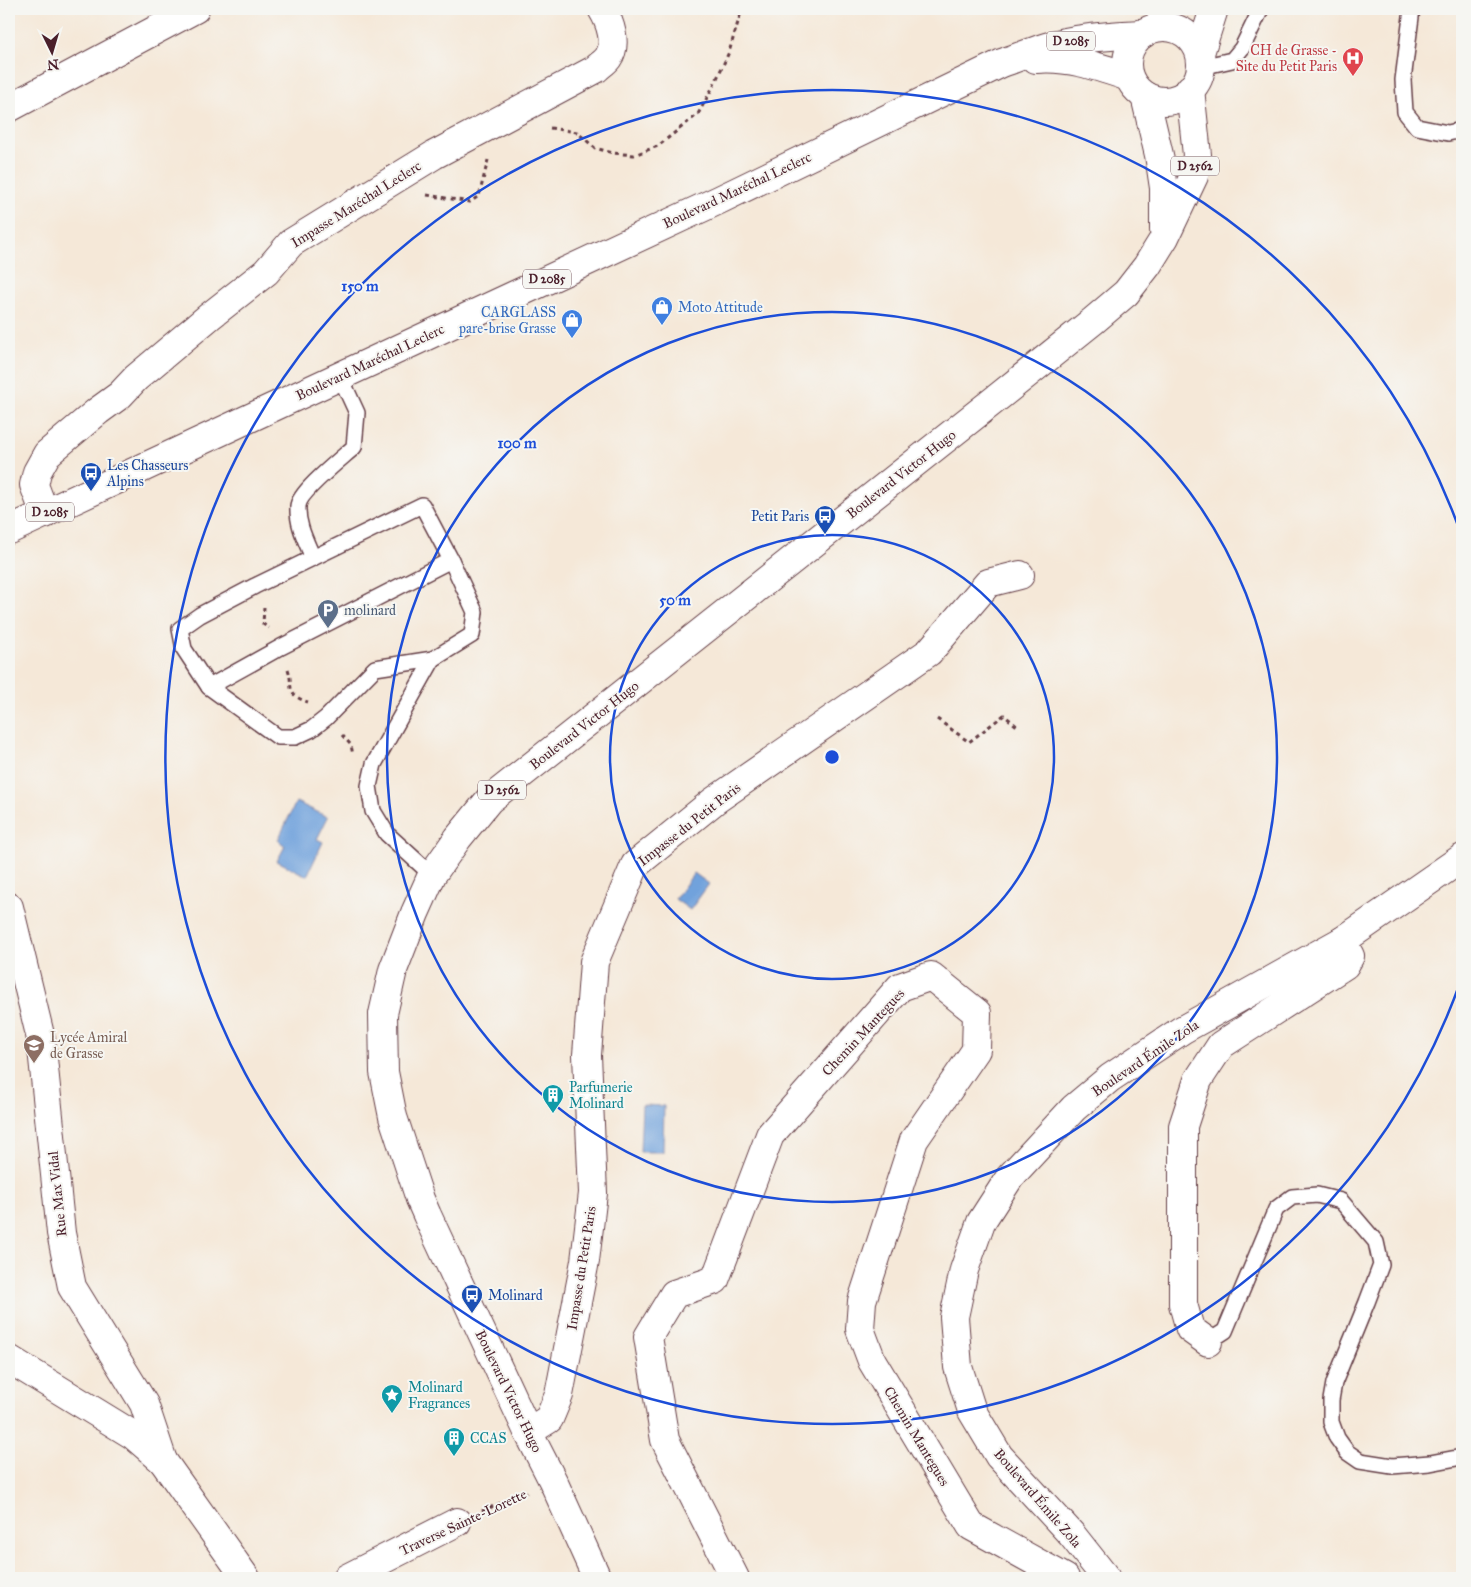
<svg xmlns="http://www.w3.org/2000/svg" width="1471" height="1587" font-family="'IM FELL Great Primer',serif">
<rect width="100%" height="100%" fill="#f6f6f2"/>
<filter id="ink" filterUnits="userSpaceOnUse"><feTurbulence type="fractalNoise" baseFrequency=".02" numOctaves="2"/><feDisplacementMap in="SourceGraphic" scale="10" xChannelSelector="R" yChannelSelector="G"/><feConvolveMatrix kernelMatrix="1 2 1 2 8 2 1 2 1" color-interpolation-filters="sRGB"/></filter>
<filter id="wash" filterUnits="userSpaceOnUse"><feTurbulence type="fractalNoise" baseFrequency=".0096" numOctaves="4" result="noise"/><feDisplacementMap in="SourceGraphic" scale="20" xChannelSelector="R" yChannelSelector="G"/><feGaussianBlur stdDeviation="1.12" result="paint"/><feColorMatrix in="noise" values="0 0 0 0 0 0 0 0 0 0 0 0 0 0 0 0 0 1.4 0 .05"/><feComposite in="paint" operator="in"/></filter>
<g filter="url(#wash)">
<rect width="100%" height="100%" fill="#f5e8d8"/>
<g fill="#71a2dc" stroke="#5e6084">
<polygon points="296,802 328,817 317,839 323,842 307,876 277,861 285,846 278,840"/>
<polygon points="694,873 709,884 690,910 675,899"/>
<polygon points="642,1105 664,1106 663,1152 640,1152"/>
</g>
</g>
<g filter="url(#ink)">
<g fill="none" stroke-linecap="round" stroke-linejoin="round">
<g stroke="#643d45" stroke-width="18">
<g id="lane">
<polyline points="1412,9 1403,80 1405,112 1417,127 1448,133 1462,130"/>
<polyline points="1201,67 1232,60 1242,48 1261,9"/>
<polygon points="422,505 451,560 475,612 472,635 433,659 375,668 326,718 312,729 295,737 278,737 209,687 184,649 180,629 200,615 255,586"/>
<path d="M313,558c-7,-17 -16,-33 -15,-52 1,-14 44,-48 56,-59l3,-34 -17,-37"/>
<polyline points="209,687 281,647 451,560"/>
<polyline points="432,875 387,834 373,811 369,786 374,764 433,659"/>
<polyline points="1208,1342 1225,1331 1276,1209 1292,1197 1317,1195 1341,1201 1376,1242 1381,1265 1367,1302 1334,1383 1331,1400 1331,1422 1337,1438 1347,1452 1360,1461 1392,1466 1430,1463 1462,1457"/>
</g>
</g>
<g stroke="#643d45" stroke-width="30">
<g id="street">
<path d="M45,514l-11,-29 3,-13 10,-18 51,-43 22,-16 16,-17 74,-62 56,-44 25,-29 143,-88 162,-86c4,-4 9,-7 12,-11 10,-14 2,-36 -6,-49"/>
<polyline points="9,907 41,1039 61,1233 72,1287 144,1404 163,1461"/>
<polyline points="1208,1342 1190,1329 1183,1304 1183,1126 1198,1080 1221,1045 1345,965 1350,956 1342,941"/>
<polyline points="9,1359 133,1435 163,1461 246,1578"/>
<polyline points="528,1432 549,1419 559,1395 585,1261 593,1193 587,1055 594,962 635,865 714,801 929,652 988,583 1020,575"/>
<polyline points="347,1578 457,1522"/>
<polyline points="735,1578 665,1440 648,1337 674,1294 715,1280 770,1135 900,987 931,976 977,1013 976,1050 914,1140 862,1301 860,1329 872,1361 971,1526 1065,1578"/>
</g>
</g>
<g stroke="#643d45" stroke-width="30">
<g id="secondary">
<polyline points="9,108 195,9"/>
<polyline points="1106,1578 1072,1535 999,1456 972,1411 958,1367 954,1317 964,1270 981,1222 1010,1177 1074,1108 1110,1078 1182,1030 1342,941 1462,858"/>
</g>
</g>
<g stroke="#643d45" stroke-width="30">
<g id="primary">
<circle cx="1164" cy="64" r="37"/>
<polyline points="1200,53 1214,9"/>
<path d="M1036,59c33,-3 63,8 93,18"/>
<polyline points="1145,96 1159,155 1164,188 1164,230"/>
<path d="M9,530l710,-330 283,-137c14,-5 29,-11 44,-16 31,-10 64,-11 97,-13"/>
<polyline points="597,1578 553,1481 528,1432 427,1215 420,1199 393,1117 384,1072 383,1014 393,970 415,913 432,875 458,838 489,800 1002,394 1093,321 1126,293 1147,266 1165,237 1194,176 1197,155 1190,89"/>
</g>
</g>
<g stroke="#643d45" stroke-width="3" stroke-dasharray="4 4" stroke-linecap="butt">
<polyline points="550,128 577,132 595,148 613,153 634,155 658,146 698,114 714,85 729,52 742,9"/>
<polyline points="427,195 470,202 479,196 488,160"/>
<polyline points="264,607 263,624 269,628"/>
<path d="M288,669c6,18 -4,25 20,33"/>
<polyline points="937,719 969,742 1004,715 1019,728"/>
<polyline points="342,735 351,745 353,755"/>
<polyline points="482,1511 527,1492"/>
</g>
<use href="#lane" stroke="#fff" stroke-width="15"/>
<use href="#street" stroke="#fff" stroke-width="28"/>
<use href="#secondary" stroke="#fff" stroke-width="28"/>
<use href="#primary" stroke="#fff" stroke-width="28"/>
</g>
</g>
<g fill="none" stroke="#1d4ed8" stroke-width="2.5">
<circle cx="832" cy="757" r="222"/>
<circle cx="832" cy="757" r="445"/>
<path d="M1461 980A667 667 0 1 1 1461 534"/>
</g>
<defs>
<g id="hospital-pin" transform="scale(1.125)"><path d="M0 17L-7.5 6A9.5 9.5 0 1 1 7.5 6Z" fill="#e0444e" stroke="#f6f6f2"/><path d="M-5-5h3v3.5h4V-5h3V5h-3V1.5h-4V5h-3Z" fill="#fff"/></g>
<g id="shop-pin" transform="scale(1.125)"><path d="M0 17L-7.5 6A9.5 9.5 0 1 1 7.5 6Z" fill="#3f7fe0" stroke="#f6f6f2"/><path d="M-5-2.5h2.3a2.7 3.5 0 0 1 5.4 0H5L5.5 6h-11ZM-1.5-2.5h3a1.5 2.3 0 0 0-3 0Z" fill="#fff"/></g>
<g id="bus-pin" transform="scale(1.125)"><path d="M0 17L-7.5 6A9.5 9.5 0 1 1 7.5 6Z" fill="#1a4fb4" stroke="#f6f6f2"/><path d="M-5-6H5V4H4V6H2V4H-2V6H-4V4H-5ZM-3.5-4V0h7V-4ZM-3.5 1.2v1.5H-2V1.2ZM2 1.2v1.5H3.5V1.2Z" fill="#fff"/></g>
<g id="parking-pin" transform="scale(1.125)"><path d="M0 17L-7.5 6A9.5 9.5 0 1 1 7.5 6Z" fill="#5c6f8a" stroke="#f6f6f2"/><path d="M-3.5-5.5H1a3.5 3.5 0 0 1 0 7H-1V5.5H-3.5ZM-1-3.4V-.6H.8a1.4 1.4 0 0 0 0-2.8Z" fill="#fff"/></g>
<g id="school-pin" transform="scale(1.125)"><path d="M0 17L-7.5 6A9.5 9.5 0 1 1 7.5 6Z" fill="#8d6e63" stroke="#f6f6f2"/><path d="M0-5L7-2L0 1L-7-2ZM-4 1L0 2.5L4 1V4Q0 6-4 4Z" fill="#fff"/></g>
<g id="building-pin" transform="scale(1.125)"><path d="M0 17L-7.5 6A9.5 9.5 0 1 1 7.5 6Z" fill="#0f9aa8" stroke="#f6f6f2"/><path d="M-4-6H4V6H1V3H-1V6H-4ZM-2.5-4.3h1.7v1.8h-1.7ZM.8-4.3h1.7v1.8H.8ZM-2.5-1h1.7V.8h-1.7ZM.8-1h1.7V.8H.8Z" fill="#fff"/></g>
<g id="sight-pin" transform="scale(1.125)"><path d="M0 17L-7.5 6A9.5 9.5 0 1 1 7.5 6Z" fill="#0f9aa8" stroke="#f6f6f2"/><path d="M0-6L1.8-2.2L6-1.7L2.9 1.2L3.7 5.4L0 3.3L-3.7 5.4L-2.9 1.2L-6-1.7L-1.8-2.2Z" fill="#fff"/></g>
</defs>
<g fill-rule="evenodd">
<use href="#hospital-pin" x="1353" y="58"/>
<use href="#shop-pin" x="662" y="307"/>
<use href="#shop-pin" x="572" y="320"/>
<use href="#bus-pin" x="91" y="473"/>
<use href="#bus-pin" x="825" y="516"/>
<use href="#parking-pin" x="328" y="610"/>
<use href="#school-pin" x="34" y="1045"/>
<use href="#building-pin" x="553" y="1095"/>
<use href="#bus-pin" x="472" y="1295"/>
<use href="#sight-pin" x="392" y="1395"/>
<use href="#building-pin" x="454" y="1438"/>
</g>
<g text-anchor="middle" stroke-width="4" stroke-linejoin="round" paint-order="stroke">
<g fill="#f6f6f2" stroke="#7e6067" stroke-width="1">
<rect x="1047" y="31.5" width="48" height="19" rx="4"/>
<rect x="1171" y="156.5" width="48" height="19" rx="4"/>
<rect x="523" y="269.5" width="48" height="19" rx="4"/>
<rect x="26" y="502.5" width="48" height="19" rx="4"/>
<rect x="478" y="780.5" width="48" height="19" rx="4"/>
</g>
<g font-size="12" font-weight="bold" fill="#4a1f2b">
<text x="1071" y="45">D 2085</text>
<text x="1195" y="170">D 2562</text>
<text x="547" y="283">D 2085</text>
<text x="50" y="516">D 2085</text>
<text x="502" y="794">D 2562</text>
</g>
<g font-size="14" fill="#be3a42" stroke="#f6f6f2" text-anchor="end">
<text x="1337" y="55">CH de Grasse -<tspan x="1337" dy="16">Site du Petit Paris</tspan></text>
</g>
<g font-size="14" fill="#4a1f2b" stroke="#f6f6f2">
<text transform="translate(737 190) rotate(-25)" y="5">Boulevard Maréchal Leclerc</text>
<text transform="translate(356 204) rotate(-32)" y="5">Impasse Maréchal Leclerc</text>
<text transform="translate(370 362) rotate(-25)" y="5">Boulevard Maréchal Leclerc</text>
<text transform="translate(901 474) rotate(-38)" y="5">Boulevard Victor Hugo</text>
<text transform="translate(584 725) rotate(-38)" y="5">Boulevard Victor Hugo</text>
<text transform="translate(689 824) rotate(-38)" y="5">Impasse du Petit Paris</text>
<text transform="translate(863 1032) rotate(-47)" y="5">Chemin Mantegues</text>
<text transform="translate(1145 1058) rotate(-34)" y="5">Boulevard Émile Zola</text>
<text transform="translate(57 1194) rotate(-96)" y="5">Rue Max Vidal</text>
<text transform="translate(581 1268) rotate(-81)" y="5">Impasse du Petit Paris</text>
<text transform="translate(509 1391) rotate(64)" y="5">Boulevard Victor Hugo</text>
<text transform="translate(917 1436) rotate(59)" y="5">Chemin Mantegues</text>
<text transform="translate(1038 1498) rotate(49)" y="5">Boulevard Émile Zola</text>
<text transform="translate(463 1522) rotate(-25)" y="5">Traverse Sainte-Lorette</text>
</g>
<g font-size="14" fill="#366cbe" stroke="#f6f6f2" text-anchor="start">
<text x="678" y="312">Moto Attitude</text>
<text x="556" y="317" text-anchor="end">CARGLASS<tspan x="556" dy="16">pare-brise Grasse</tspan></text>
</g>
<g font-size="14" fill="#164399" stroke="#f6f6f2" text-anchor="start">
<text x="107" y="470">Les Chasseurs<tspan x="107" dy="16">Alpins</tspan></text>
<text x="809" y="521" text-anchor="end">Petit Paris</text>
<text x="488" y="1300">Molinard</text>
</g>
<g font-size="14" fill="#4e5e75" stroke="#f6f6f2" text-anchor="start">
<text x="344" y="615">molinard</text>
</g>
<g font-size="14" fill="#785e54" stroke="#f6f6f2" text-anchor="start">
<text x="50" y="1042">Lycée Amiral<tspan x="50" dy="16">de Grasse</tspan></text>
</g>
<g font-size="14" fill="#0d838f" stroke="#f6f6f2" text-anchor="start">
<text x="569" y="1092">Parfumerie<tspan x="569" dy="16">Molinard</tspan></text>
<text x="408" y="1392">Molinard<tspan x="408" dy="16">Fragrances</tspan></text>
<text x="470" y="1443">CCAS</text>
</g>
</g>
<circle cx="832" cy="757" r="8" fill="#1d4ed8" stroke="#f6f6f2" stroke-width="2.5"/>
<g font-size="15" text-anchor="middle" font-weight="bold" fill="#1d4ed8" stroke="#f6f6f2" stroke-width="4" stroke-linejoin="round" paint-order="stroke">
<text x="360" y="291">150 m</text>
<text x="517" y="448">100 m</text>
<text x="675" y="605">50 m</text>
</g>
<rect width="1471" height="1587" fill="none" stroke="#f6f6f2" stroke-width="30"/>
<g transform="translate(52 52) rotate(175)" stroke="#f6f6f2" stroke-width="4" paint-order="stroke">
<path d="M0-4L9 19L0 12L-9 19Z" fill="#4a1f2b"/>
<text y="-8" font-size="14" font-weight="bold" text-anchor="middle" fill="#4a1f2b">N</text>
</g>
</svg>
